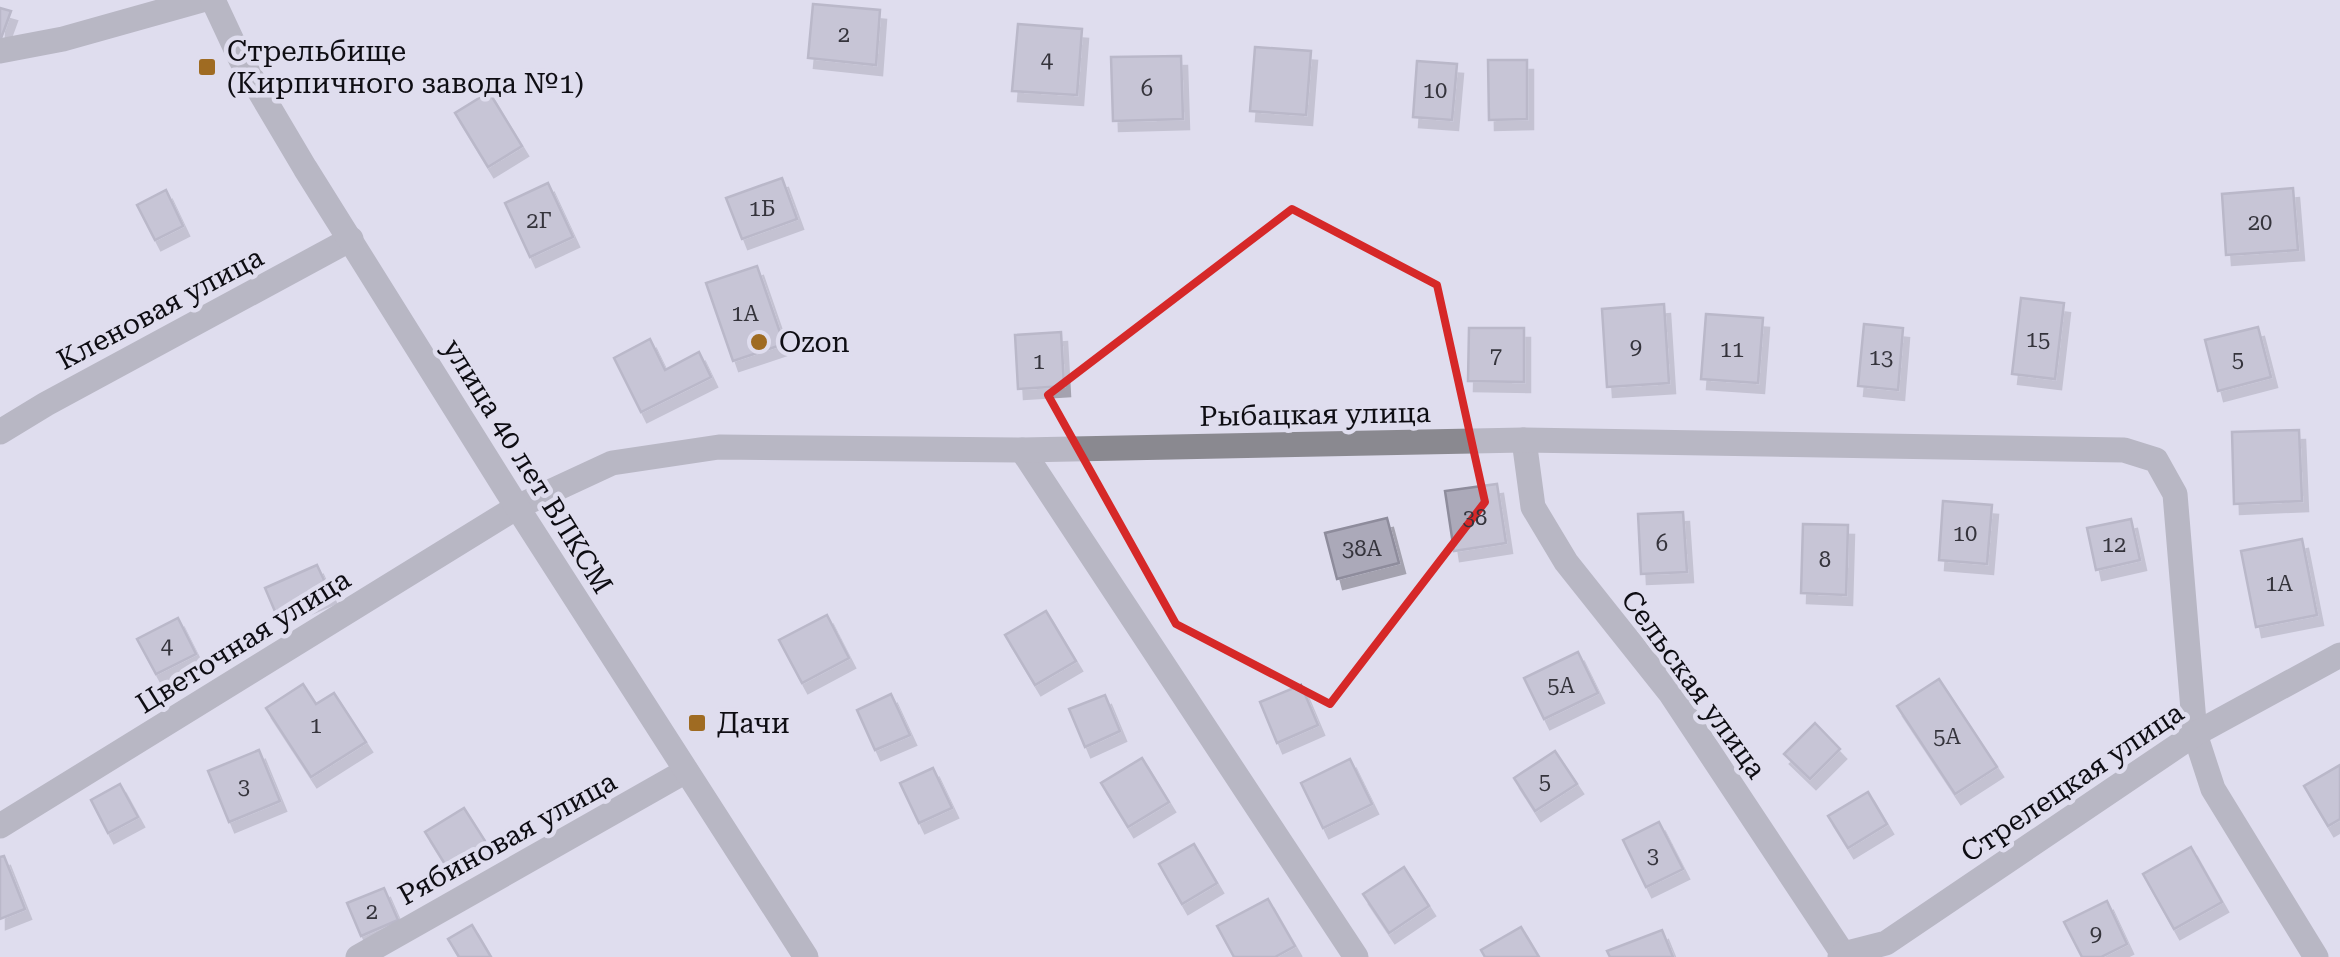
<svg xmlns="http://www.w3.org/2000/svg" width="2340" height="957" font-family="'Roboto Serif',serif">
<defs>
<filter id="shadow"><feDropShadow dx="6" dy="10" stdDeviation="0" flood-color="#0004"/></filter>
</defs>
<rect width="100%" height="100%" fill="#dfddee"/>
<g fill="#aba9b9" stroke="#8e8c9c" stroke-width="2.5" filter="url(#shadow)">
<polygon points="813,4 880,10 876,65 808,58"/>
<polygon points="0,8 11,11 0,41"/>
<polygon points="1018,24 1082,29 1077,95 1012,91"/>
<polygon points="1255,47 1311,51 1306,115 1250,111"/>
<polygon points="1181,56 1183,119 1113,121 1111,57"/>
<polygon points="1488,60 1527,60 1527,119 1489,120"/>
<polygon points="1417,61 1457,64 1452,120 1413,117"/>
<polygon points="489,92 522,146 488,167 455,113"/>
<polygon points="782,178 797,219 742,239 726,198"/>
<polygon points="548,183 573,237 530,257 505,203"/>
<polygon points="2293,188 2298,250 2226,255 2222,194"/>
<polygon points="166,190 183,226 155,240 137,205"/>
<polygon points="757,266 784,344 733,361 706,283"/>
<polygon points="2021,298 2064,303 2055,379 2012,374"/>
<polygon points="1664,304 1669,383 1607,387 1602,309"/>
<polygon points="1706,314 1763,318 1758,383 1701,379"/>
<polygon points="1864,324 1903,328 1898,390 1858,386"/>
<polygon points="2258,327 2271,377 2218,391 2205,340"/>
<polygon points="1469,328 1524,328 1524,382 1468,381"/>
<polygon points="1061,332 1064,386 1018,389 1015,335"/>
<polygon points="650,339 665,370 699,352 711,377 641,412 614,358"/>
<polygon points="2299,430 2302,501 2234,504 2232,432"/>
<polygon points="1497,484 1506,543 1454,551 1445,491"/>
<polygon points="1943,501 1992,505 1987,564 1939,560"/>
<polygon points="1683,512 1687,572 1641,574 1638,514"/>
<polygon points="1387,518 1399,563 1337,579 1325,533"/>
<polygon points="2131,519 2140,560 2096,570 2087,528"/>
<polygon points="1803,524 1848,525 1846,595 1801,593"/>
<polygon points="2302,539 2317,615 2256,627 2241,551"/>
<polygon points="317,565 330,593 277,616 265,588"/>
<polygon points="1046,611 1076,661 1035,685 1005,635"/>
<polygon points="827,615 849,658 802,683 779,640"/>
<polygon points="178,618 196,654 156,674 137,639"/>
<polygon points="1578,652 1598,693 1544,719 1524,678"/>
<polygon points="1939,679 1997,767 1955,794 1897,706"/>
<polygon points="303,684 316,704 334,693 366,742 311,777 266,708"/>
<polygon points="1301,685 1318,725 1277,743 1260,702"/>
<polygon points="891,694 910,735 875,750 857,710"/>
<polygon points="1105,695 1120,731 1085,747 1069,709"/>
<polygon points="1815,723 1840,749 1810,779 1784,754"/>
<polygon points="259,750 280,801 229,822 208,771"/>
<polygon points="1555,751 1577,784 1535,811 1514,778"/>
<polygon points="1142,758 1169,802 1128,827 1101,783"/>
<polygon points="1350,759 1372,804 1323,828 1301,783"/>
<polygon points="2340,765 2340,819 2328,826 2304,786"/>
<polygon points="933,768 952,808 919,823 900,783"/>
<polygon points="120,784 138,817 108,833 91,800"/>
<polygon points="1868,792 1887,824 1848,848 1828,816"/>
<polygon points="464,808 487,844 448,869 425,832"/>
<polygon points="1659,822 1683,869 1646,887 1623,840"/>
<polygon points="1194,844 1217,883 1182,904 1159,864"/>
<polygon points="2191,847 2222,902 2174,929 2143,874"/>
<polygon points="4,856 25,909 0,919 0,857"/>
<polygon points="1404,867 1429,906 1389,933 1363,894"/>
<polygon points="384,888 398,920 361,936 347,903"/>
<polygon points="1268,899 1295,946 1275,957 1234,957 1217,926"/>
<polygon points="2107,901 2127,944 2101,957 2082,957 2064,922"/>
<polygon points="472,925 491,957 459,957 448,939"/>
<polygon points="1521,927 1539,957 1485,957 1481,950"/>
<polygon points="1662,930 1673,957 1610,957 1607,951"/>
</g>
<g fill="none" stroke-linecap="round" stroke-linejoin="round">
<g stroke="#8a8990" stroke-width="25">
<polyline points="0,51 63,39 202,0"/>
<polyline points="0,432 46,404 351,239"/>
<polyline points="1524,440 1533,507 1566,562 1671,694 1843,954"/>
<polyline points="1022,450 1356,957"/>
<polyline points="0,826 517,507 612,463 719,447 1022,450 1524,440 2124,450 2156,460 2175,494 2195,734 2213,789 2316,957"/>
<polyline points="358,957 686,771"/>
<polyline points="1840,957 1843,954 1886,943 2195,734 2340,655"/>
</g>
<polyline stroke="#8a8990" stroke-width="25" points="213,0 241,60 305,168 517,507 806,957"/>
</g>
<path d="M0 0H2340V957H0ZM1292,209l145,76 48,217 -155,202 -154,-80 -128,-229z" fill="#dfddee" fill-opacity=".55" fill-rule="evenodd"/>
<path fill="none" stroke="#d62828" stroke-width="8" stroke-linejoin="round" d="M1292,209l145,76 48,217 -155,202 -154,-80 -128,-229z"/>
<g fill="#9f6b22" stroke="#dfddee" stroke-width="4">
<rect x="197" y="57" width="20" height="20" rx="5"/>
<circle cx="759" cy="342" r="10"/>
<rect x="687" y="713" width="20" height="20" rx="5"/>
</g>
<g text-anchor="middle" stroke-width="9" stroke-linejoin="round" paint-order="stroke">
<g font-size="22" fill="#35343c">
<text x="844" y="42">2</text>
<text x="1047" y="68">4</text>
<text x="1147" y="96">6</text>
<text x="1435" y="98">10</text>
<text x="762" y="216">1Б</text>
<text x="539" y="228">2Г</text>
<text x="2260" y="230">20</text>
<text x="745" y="321">1А</text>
<text x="2038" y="347">15</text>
<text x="1636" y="354">9</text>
<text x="1732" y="357">11</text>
<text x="1496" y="363">7</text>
<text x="1881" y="365">13</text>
<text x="2238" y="367">5</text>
<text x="1039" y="369">1</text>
<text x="1475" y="525">38</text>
<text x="1965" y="541">10</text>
<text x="1662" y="551">6</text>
<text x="2114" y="552">12</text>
<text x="1362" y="556">38А</text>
<text x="1825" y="567">8</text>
<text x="2279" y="591">1А</text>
<text x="167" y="654">4</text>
<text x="1561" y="693">5А</text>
<text x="316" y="733">1</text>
<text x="1947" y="744">5А</text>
<text x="1545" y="789">5</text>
<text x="244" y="794">3</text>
<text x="1653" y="863">3</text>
<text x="372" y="919">2</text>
<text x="2096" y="941">9</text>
</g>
<g font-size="28" fill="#0e0d13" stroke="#dfddee" text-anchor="start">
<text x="227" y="61">Стрельбище<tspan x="227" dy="32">(Кирпичного завода №1)</tspan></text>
<text x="779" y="352">Ozon</text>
<text x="717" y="733">Дачи</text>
</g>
<g font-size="28" fill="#0e0d13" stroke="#dfddee">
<text transform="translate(160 308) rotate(-28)" y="10">Кленовая улица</text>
<text transform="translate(1315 414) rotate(-1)" y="10">Рыбацкая улица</text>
<text transform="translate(528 466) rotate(58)" y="10">улица 40 лет ВЛКСМ</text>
<text transform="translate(243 641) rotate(-32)" y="10">Цветочная улица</text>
<text transform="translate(1694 684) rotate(54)" y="10">Сельская улица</text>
<text transform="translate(2072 782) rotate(-34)" y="10">Стрелецкая улица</text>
<text transform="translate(507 838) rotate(-29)" y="10">Рябиновая улица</text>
</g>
</g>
</svg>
